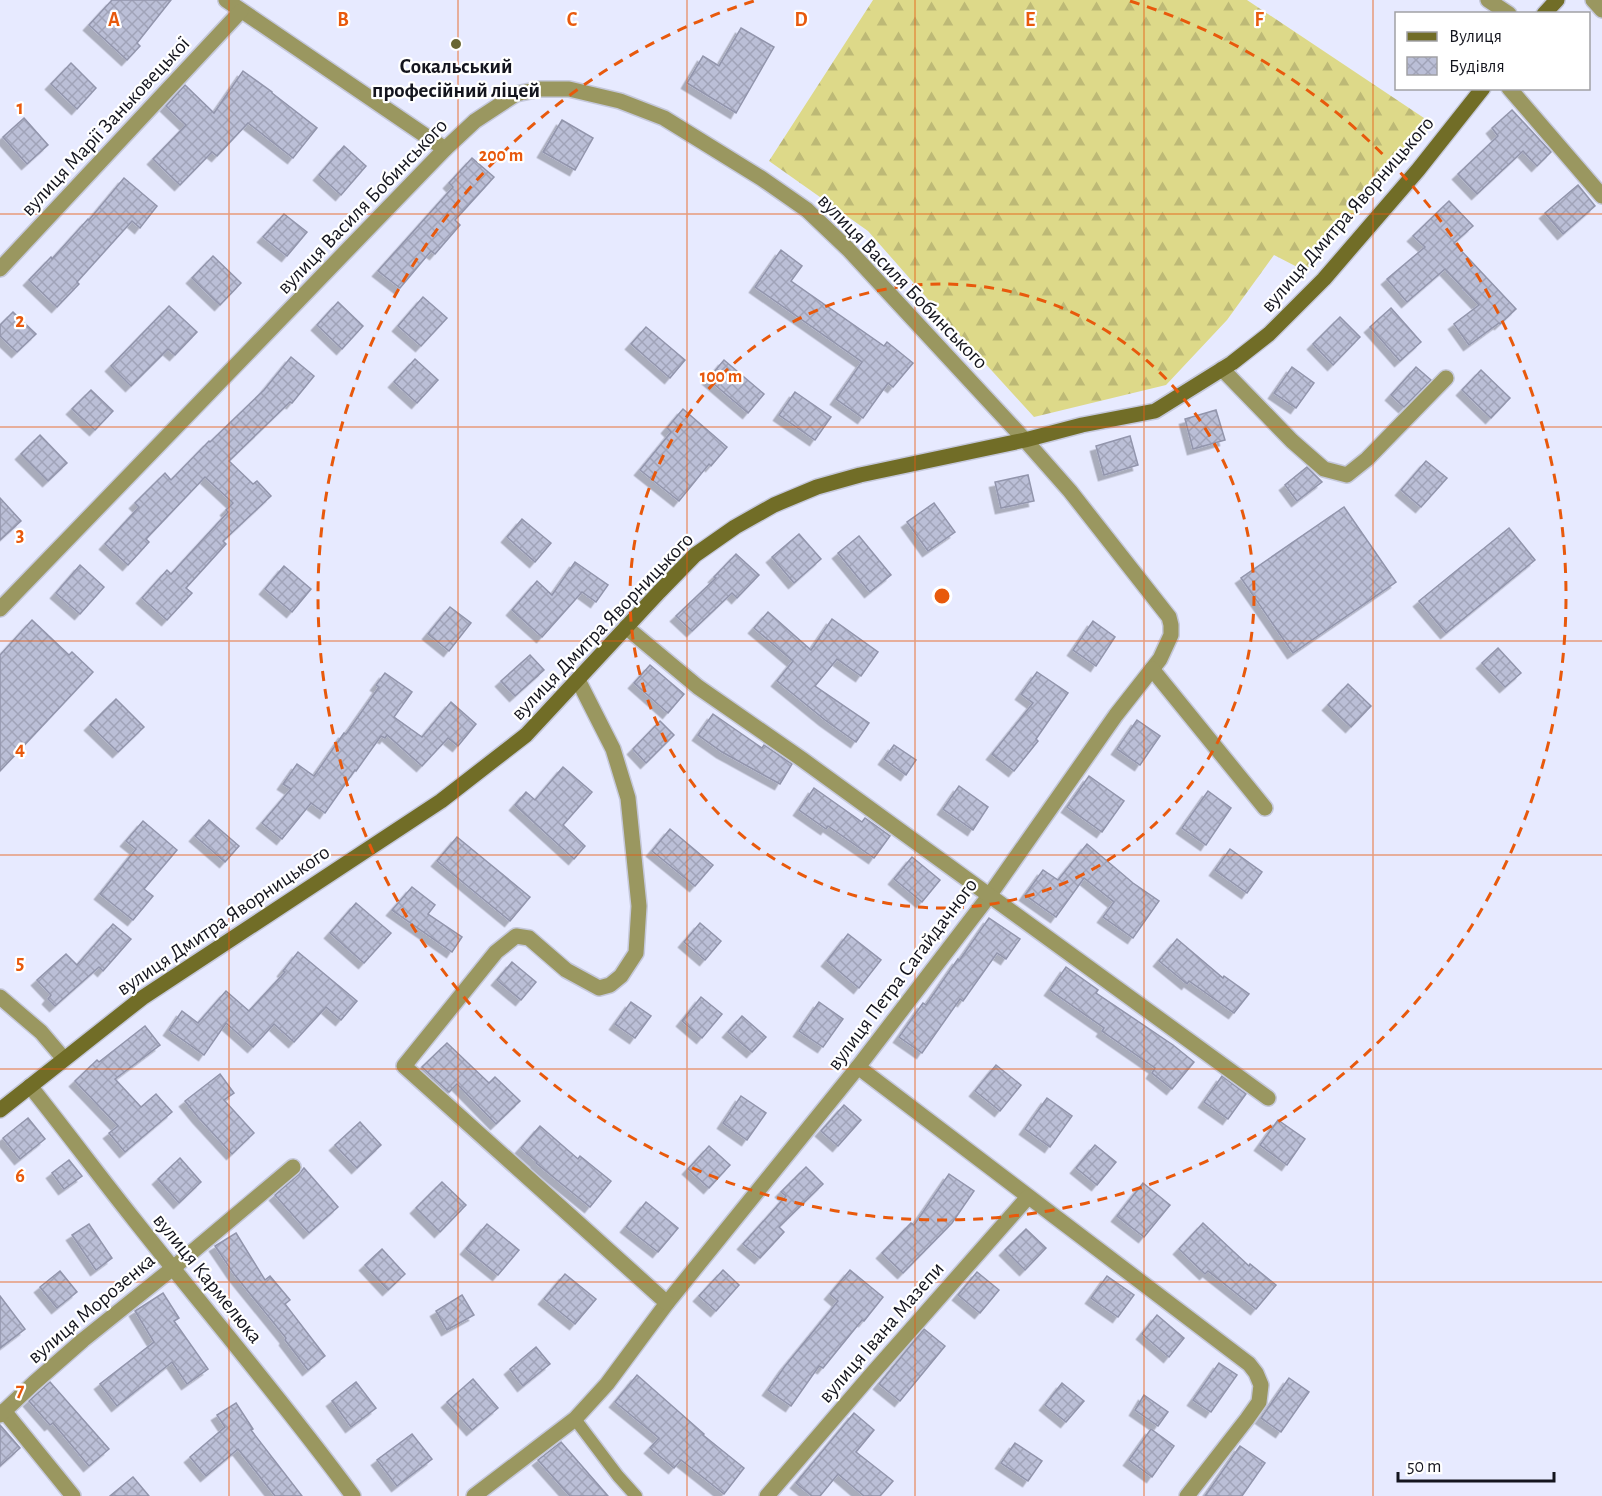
<svg xmlns="http://www.w3.org/2000/svg" width="1602" height="1496" font-family="'Alegreya Sans',sans-serif">
<defs>
<pattern id="forest-firs" width="22" height="20" patternUnits="userSpaceOnUse" patternTransform="scale(1.5)"><rect width="22" height="20" fill="#ddd989"/><path d="M5 1l3.5 6h-7zM16 11l3.5 6h-7z" fill="#bdb976"/></pattern>
<pattern id="building-cross-hatch" width="8" height="8" patternUnits="userSpaceOnUse" patternTransform="scale(1.5)"><rect width="8" height="8" fill="#bbbfd7"/><path d="M0 0l8 8M0 8l8-8" fill="none" stroke="#a0a3b8"/></pattern>
<filter id="shadow"><feDropShadow dx="-5.5" dy="5.5" stdDeviation="0" flood-color="#0004"/></filter>
</defs>
<rect width="100%" height="100%" fill="#e7eaff"/>
<polygon fill="url(#forest-firs)" points="873,0 1247,0 1433,124 1305,271 1274,255 1227,320 1166,385 1034,417 963,339 868,231 769,161"/>
<g fill="url(#building-cross-hatch)" stroke="#9295ac" stroke-width="1.5" filter="url(#shadow)">
<polygon points="112,0 171,0 137,43 140,46 127,60 89,25"/>
<polygon points="741,28 774,47 736,113 687,83 703,56 719,66"/>
<polygon points="71,63 96,88 77,109 51,84"/>
<polygon points="243,71 272,92 272,93 317,128 293,158 248,123 217,156 212,152 180,185 153,159 186,125 166,106 185,85 214,113"/>
<polygon points="1512,110 1551,152 1537,166 1523,151 1477,194 1458,174 1498,136 1492,128"/>
<polygon points="24,118 48,145 27,164 3,137"/>
<polygon points="562,120 593,138 575,170 543,152"/>
<polygon points="344,146 366,166 341,195 319,175"/>
<polygon points="472,158 494,177 455,220 460,225 435,254 431,251 400,288 378,271 453,187 449,183"/>
<polygon points="124,178 157,206 140,228 132,221 77,282 79,284 57,307 29,280 51,257 52,259 88,219 89,220"/>
<polygon points="1578,185 1595,206 1563,234 1545,213"/>
<polygon points="1449,201 1473,226 1454,243 1516,309 1500,324 1499,323 1469,345 1454,324 1479,305 1445,269 1407,302 1387,279 1425,247 1413,236"/>
<polygon points="284,214 307,232 287,256 263,237"/>
<polygon points="781,250 802,266 791,281 884,346 887,342 913,363 893,387 888,383 863,418 836,399 862,362 755,287"/>
<polygon points="213,256 241,283 220,305 192,278"/>
<polygon points="423,297 447,318 421,346 398,326"/>
<polygon points="338,302 363,326 342,349 317,325"/>
<polygon points="169,306 197,332 175,355 168,349 131,386 111,366"/>
<polygon points="1391,308 1421,342 1400,361 1370,327"/>
<polygon points="13,312 36,334 17,352 0,336 0,325"/>
<polygon points="1340,317 1360,337 1333,365 1313,344"/>
<polygon points="646,327 685,360 670,378 631,344"/>
<polygon points="291,357 314,376 292,403 290,402 229,461 253,484 257,481 271,496 223,541 226,544 186,588 192,593 167,620 142,598 167,570 171,574 228,512 226,510 233,503 205,477 146,539 149,542 128,565 105,544 139,507 135,503 165,473 171,480 209,441 210,442 264,390"/>
<polygon points="415,359 438,380 417,403 394,382"/>
<polygon points="724,360 764,394 748,413 708,379"/>
<polygon points="1292,367 1314,383 1296,408 1274,393"/>
<polygon points="1416,367 1431,380 1404,407 1391,395"/>
<polygon points="1481,370 1510,398 1491,418 1462,390"/>
<polygon points="91,390 113,411 95,430 72,409"/>
<polygon points="795,392 831,417 815,440 779,415"/>
<polygon points="683,409 727,447 711,466 709,464 679,501 640,470 671,432 667,428"/>
<polygon points="1216,410 1225,440 1193,449 1185,419"/>
<polygon points="40,435 67,463 48,481 21,454"/>
<polygon points="1130,436 1138,465 1104,475 1096,446"/>
<polygon points="1426,461 1447,478 1421,507 1401,490"/>
<polygon points="1307,467 1322,482 1297,501 1285,485"/>
<polygon points="1028,475 1034,501 1001,508 995,482"/>
<polygon points="0,498 21,521 0,540"/>
<polygon points="934,503 955,532 928,551 907,522"/>
<polygon points="1344,507 1396,582 1293,653 1241,578"/>
<polygon points="522,519 551,543 535,562 507,537"/>
<polygon points="1509,528 1535,560 1446,633 1419,601"/>
<polygon points="799,534 821,559 794,583 772,557"/>
<polygon points="859,536 891,575 870,592 838,553"/>
<polygon points="736,554 759,575 737,598 732,593 692,631 676,616 716,578 714,577"/>
<polygon points="575,562 608,585 596,602 582,592 542,637 512,610 537,581 552,595"/>
<polygon points="80,565 104,587 80,614 56,593"/>
<polygon points="284,566 311,589 292,612 265,589"/>
<polygon points="450,607 471,623 449,651 428,634"/>
<polygon points="768,612 811,650 832,619 878,652 861,676 837,659 815,686 869,723 856,742 825,720 777,681 793,661 754,628"/>
<polygon points="32,620 69,655 72,652 93,672 0,771 0,655"/>
<polygon points="1093,621 1115,637 1096,666 1073,650"/>
<polygon points="1498,648 1521,673 1505,687 1482,663"/>
<polygon points="530,655 544,670 515,696 501,681"/>
<polygon points="650,665 684,694 668,713 634,683"/>
<polygon points="1037,672 1068,693 1036,739 1038,741 1014,771 992,754 1033,703 1021,694"/>
<polygon points="385,673 412,692 394,717 422,737 451,702 476,724 458,746 448,738 422,766 387,735 385,738 381,736 356,771 355,770 325,813 311,803 282,839 262,823 291,789 283,784 297,764 314,776 344,733 346,734 379,687 376,685"/>
<polygon points="1348,684 1371,706 1351,727 1328,705"/>
<polygon points="116,699 144,727 118,752 90,725"/>
<polygon points="713,714 762,748 764,745 792,764 780,784 722,752 698,735"/>
<polygon points="1137,720 1160,736 1140,765 1117,749"/>
<polygon points="660,721 674,735 646,763 633,749"/>
<polygon points="894,745 916,760 906,775 884,759"/>
<polygon points="563,767 592,792 563,825 585,846 574,859 515,805 526,792 535,800"/>
<polygon points="1089,776 1124,801 1102,832 1067,807"/>
<polygon points="959,786 988,807 973,830 943,809"/>
<polygon points="814,788 862,822 865,818 890,836 874,858 828,826 826,829 799,810"/>
<polygon points="1208,791 1231,808 1206,845 1182,828"/>
<polygon points="209,820 239,846 225,862 195,836"/>
<polygon points="143,821 177,850 144,889 153,896 133,920 100,894 136,849 126,841"/>
<polygon points="670,829 713,865 695,886 652,851"/>
<polygon points="457,837 530,897 510,921 437,861"/>
<polygon points="1087,844 1133,883 1159,901 1133,938 1103,917 1114,902 1084,878 1056,917 1025,895 1043,870 1058,880"/>
<polygon points="1230,849 1262,872 1247,893 1215,870"/>
<polygon points="912,857 940,880 922,902 894,879"/>
<polygon points="412,887 435,905 428,914 462,937 452,952 392,910"/>
<polygon points="356,903 391,933 364,963 330,933"/>
<polygon points="989,918 1020,939 1006,959 997,953 963,1001 960,999 922,1053 899,1037 923,1003 926,1005 958,959 959,961"/>
<polygon points="700,923 721,941 705,960 684,942"/>
<polygon points="113,924 131,939 103,971 99,967 55,1006 48,999 51,995 37,980 66,954 77,965"/>
<polygon points="848,934 881,960 859,988 827,961"/>
<polygon points="1177,939 1223,978 1224,976 1249,994 1234,1013 1189,981 1187,984 1159,961"/>
<polygon points="298,952 357,1001 341,1020 326,1007 294,1042 274,1024 253,1047 226,1023 204,1055 169,1030 182,1011 198,1023 226,991 249,1011 285,972 283,971"/>
<polygon points="512,962 536,982 521,1000 497,980"/>
<polygon points="1066,967 1098,990 1096,993 1173,1045 1194,1062 1172,1089 1152,1073 1155,1068 1102,1031 1104,1028 1050,990"/>
<polygon points="701,997 722,1014 702,1038 682,1021"/>
<polygon points="631,1002 651,1016 635,1038 615,1024"/>
<polygon points="819,1002 843,1019 823,1047 799,1031"/>
<polygon points="742,1016 766,1037 752,1052 728,1032"/>
<polygon points="145,1026 160,1045 115,1079 141,1107 156,1094 172,1112 125,1152 109,1133 118,1126 75,1081 97,1060 99,1062"/>
<polygon points="447,1043 489,1083 495,1077 520,1101 496,1124 457,1084 449,1092 422,1067"/>
<polygon points="996,1065 1021,1085 1000,1111 975,1091"/>
<polygon points="220,1074 234,1093 224,1100 254,1133 232,1154 198,1117 185,1101"/>
<polygon points="1222,1076 1246,1094 1228,1119 1204,1102"/>
<polygon points="741,1096 766,1113 747,1140 723,1123"/>
<polygon points="1047,1098 1072,1116 1050,1147 1025,1129"/>
<polygon points="844,1105 861,1120 838,1146 821,1131"/>
<polygon points="28,1118 45,1139 20,1159 3,1138"/>
<polygon points="1278,1120 1305,1139 1287,1165 1260,1145"/>
<polygon points="360,1122 381,1145 357,1168 335,1145"/>
<polygon points="540,1126 578,1159 580,1156 611,1181 590,1207 536,1163 537,1162 521,1148"/>
<polygon points="1095,1145 1116,1162 1097,1185 1076,1168"/>
<polygon points="709,1146 730,1165 709,1188 688,1169"/>
<polygon points="180,1158 201,1182 179,1203 158,1179"/>
<polygon points="69,1160 82,1176 64,1189 52,1173"/>
<polygon points="806,1167 823,1184 779,1227 784,1232 760,1258 743,1244 786,1196 781,1192"/>
<polygon points="304,1168 338,1207 309,1233 275,1195 299,1174"/>
<polygon points="949,1174 974,1191 952,1223 903,1273 882,1253 911,1223 914,1225"/>
<polygon points="442,1182 466,1205 440,1232 416,1208"/>
<polygon points="1143,1183 1170,1205 1144,1237 1117,1216"/>
<polygon points="646,1202 678,1228 658,1252 626,1227"/>
<polygon points="1203,1223 1249,1266 1250,1264 1276,1285 1256,1309 1208,1271 1205,1274 1179,1249"/>
<polygon points="89,1224 112,1258 96,1270 72,1235"/>
<polygon points="487,1224 519,1250 498,1275 466,1249"/>
<polygon points="1026,1229 1046,1248 1025,1270 1005,1250"/>
<polygon points="236,1233 265,1280 270,1276 290,1300 285,1304 325,1356 308,1370 285,1340 286,1338 234,1274 215,1246"/>
<polygon points="382,1249 405,1274 388,1290 365,1265"/>
<polygon points="723,1270 739,1285 716,1311 699,1296"/>
<polygon points="850,1270 883,1297 864,1321 862,1320 823,1368 819,1366 791,1406 768,1390 785,1366 838,1301 830,1294"/>
<polygon points="60,1271 77,1292 57,1308 40,1287"/>
<polygon points="977,1272 999,1290 980,1313 958,1295"/>
<polygon points="565,1274 596,1299 575,1324 544,1299"/>
<polygon points="1107,1276 1134,1295 1118,1317 1091,1298"/>
<polygon points="163,1293 179,1318 174,1321 208,1369 187,1384 172,1362 117,1406 100,1384 154,1342 135,1311"/>
<polygon points="462,1295 474,1315 447,1330 436,1311"/>
<polygon points="0,1296 25,1329 0,1348"/>
<polygon points="1157,1315 1184,1338 1169,1357 1142,1334"/>
<polygon points="924,1329 945,1346 900,1401 879,1384"/>
<polygon points="536,1347 550,1364 523,1386 510,1369"/>
<polygon points="1219,1363 1237,1375 1211,1412 1193,1400"/>
<polygon points="637,1375 704,1434 703,1435 744,1468 724,1494 681,1460 674,1468 650,1448 659,1438 615,1402"/>
<polygon points="1289,1378 1309,1392 1281,1432 1261,1418"/>
<polygon points="473,1379 498,1408 472,1430 447,1402"/>
<polygon points="50,1382 109,1449 89,1466 53,1423 50,1425 29,1401"/>
<polygon points="356,1382 376,1408 351,1427 332,1401"/>
<polygon points="1062,1383 1084,1401 1066,1422 1045,1405"/>
<polygon points="1144,1395 1168,1412 1158,1426 1135,1410"/>
<polygon points="236,1403 253,1429 251,1430 302,1496 275,1496 238,1449 206,1476 190,1457 225,1427 217,1415"/>
<polygon points="854,1413 874,1430 856,1452 893,1481 880,1496 864,1496 838,1474 820,1496 812,1496 796,1483"/>
<polygon points="0,1425 20,1448 0,1466"/>
<polygon points="1151,1429 1174,1446 1152,1477 1129,1460"/>
<polygon points="412,1434 432,1459 397,1486 377,1460"/>
<polygon points="561,1442 608,1496 570,1496 538,1460"/>
<polygon points="1015,1443 1042,1461 1028,1481 1001,1463"/>
<polygon points="1240,1446 1265,1463 1242,1496 1205,1496"/>
<polygon points="133,1477 149,1496 110,1496"/>
</g>
<g fill="none" stroke-linecap="round" stroke-linejoin="round">
<g stroke="#c5c8db" stroke-width="15">
<polyline id="lane" points="575,1419 618,1476 636,1496"/>
</g>
<g stroke="#c5c8db" stroke-width="18">
<g id="street">
<polyline points="226,0 445,149"/>
<polyline points="1488,0 1509,14"/>
<polyline points="1593,0 1602,10"/>
<polyline points="1509,88 1602,196"/>
<polyline points="0,269 241,11"/>
<polyline points="1222,369 1292,441 1324,469 1347,475 1367,459 1446,378"/>
<polyline points="0,609 445,149 475,121 516,94 540,89 569,89 620,101 664,118 761,178 807,210 848,249 1025,440 1070,491 1169,617 1171,625 1171,635 1160,659 1116,715 989,896 858,1067 667,1303 607,1384 575,1419 474,1496"/>
<polyline points="626,627 698,687 803,760 1268,1098"/>
<polyline points="1152,669 1265,808"/>
<polyline points="578,680 613,749 628,798 639,906 636,953 621,976 610,985 599,988 566,970 529,938 516,936 496,952 404,1066 667,1303"/>
<polyline points="0,997 41,1032 64,1059"/>
<polyline points="858,1067 1249,1364 1256,1373 1261,1385 1259,1402 1247,1419 1187,1496"/>
<path d="M30,1086c36,45 70,91 106,136 72,91 148,180 217,274"/>
<polyline points="4,1411 73,1496"/>
<polyline points="0,1415 34,1383 83,1340 173,1268 293,1167"/>
<polyline points="767,1496 871,1375 1028,1197"/>
</g>
</g>
<g stroke="#c5c8db" stroke-width="18">
<g id="secondary">
<polyline points="1544,14 1557,0"/>
<polyline points="0,1110 142,998 441,801 526,735 659,592 695,555 735,527 774,505 817,487 860,475 1025,440 1082,425 1155,411 1232,363 1269,334 1324,279 1418,170 1483,88"/>
</g>
</g>
<use href="#lane" stroke="#9a9760" stroke-width="12"/>
<use href="#street" stroke="#9a9760" stroke-width="15"/>
<use href="#secondary" stroke="#716d27" stroke-width="15"/>
</g>
<path fill="none" stroke="#e8590c" stroke-width="1.5" stroke-opacity="0.55" d="M229,0v1496M458,0v1496M687,0v1496M915,0v1496M1144,0v1496M1373,0v1496M0,214h1602M0,427h1602M0,641h1602M0,855h1602M0,1069h1602M0,1282h1602"/>
<g fill="none" stroke="#e8590c" stroke-width="3" stroke-dasharray="10 8">
<circle cx="942" cy="596" r="312"/>
<path d="M1130 1A624 624 0 1 1 754 1"/>
</g>
<circle fill="#686632" stroke="#fff" stroke-width="2" cx="456" cy="44" r="6"/>
<g text-anchor="middle" stroke-width="4.5" stroke-linejoin="round" paint-order="stroke">
<g font-size="21" font-weight="bold" fill="#14151e" stroke="#fff">
<text x="456" y="73">Сокальський<tspan x="456" dy="24">професійний ліцей</tspan></text>
</g>
<g font-size="21" fill="#14151e" stroke="#fff">
<text transform="translate(105 126) rotate(-47)" y="7">вулиця Марії Заньковецької</text>
<text transform="translate(362 206) rotate(-46)" y="7">вулиця Василя Бобинського</text>
<text transform="translate(1347 214) rotate(-49)" y="7">вулиця Дмитра Яворницького</text>
<text transform="translate(903 281) rotate(46)" y="7">вулиця Василя Бобинського</text>
<text transform="translate(602 626) rotate(-46)" y="7">вулиця Дмитра Яворницького</text>
<text transform="translate(223 920) rotate(-34)" y="7">вулиця Дмитра Яворницького</text>
<text transform="translate(902 974) rotate(-53)" y="7">вулиця Петра Сагайдачного</text>
<text transform="translate(208 1278) rotate(51)" y="7">вулиця Кармелюка</text>
<text transform="translate(91 1308) rotate(-40)" y="7">вулиця Морозенка</text>
<text transform="translate(881 1332) rotate(-49)" y="7">вулиця Івана Мазепи</text>
</g>
</g>
<g font-size="20" text-anchor="middle" font-weight="bold" fill="#e8590c" stroke="#fff" stroke-width="4.5" stroke-linejoin="round" paint-order="stroke">
<text x="114" y="26">A</text>
<text x="343" y="26">B</text>
<text x="572" y="26">C</text>
<text x="801" y="26">D</text>
<text x="1030" y="26">E</text>
<text x="1259" y="26">F</text>
<text x="20" y="114">1</text>
<text x="20" y="327">2</text>
<text x="20" y="541">3</text>
<text x="20" y="755">4</text>
<text x="20" y="969">5</text>
<text x="20" y="1182">6</text>
<text x="20" y="1396">7</text>
</g>
<circle cx="942" cy="596" r="9" fill="#e8590c" stroke="#fff" stroke-width="3"/>
<g font-size="18" text-anchor="middle" font-weight="bold" fill="#e8590c" stroke="#fff" stroke-width="4.5" stroke-linejoin="round" paint-order="stroke">
<text x="501" y="161">200 m</text>
<text x="721" y="382">100 m</text>
</g>
<rect x="1395" y="12" width="195" height="78" fill="#ffffff" stroke="#a1a1a5" stroke-width="1.5"/>
<rect x="1407" y="32" width="30" height="9" fill="#716d27" stroke="#a1a1a5" stroke-width="1.5"/>
<text x="1449" y="42" font-size="18" fill="#14151e">Вулиця</text>
<rect x="1407" y="57" width="30" height="18" fill="url(#building-cross-hatch)" stroke="#a1a1a5" stroke-width="1.5"/>
<text x="1449" y="72" font-size="18" fill="#14151e">Будівля</text>
<path d="M1398 1472v9h156v-9" fill="none" stroke="#14151e" stroke-width="3"/>
<text x="1407" y="1472" font-size="18" fill="#14151e" stroke="#ffffff" stroke-width="4.5" paint-order="stroke">50 m</text>
</svg>
